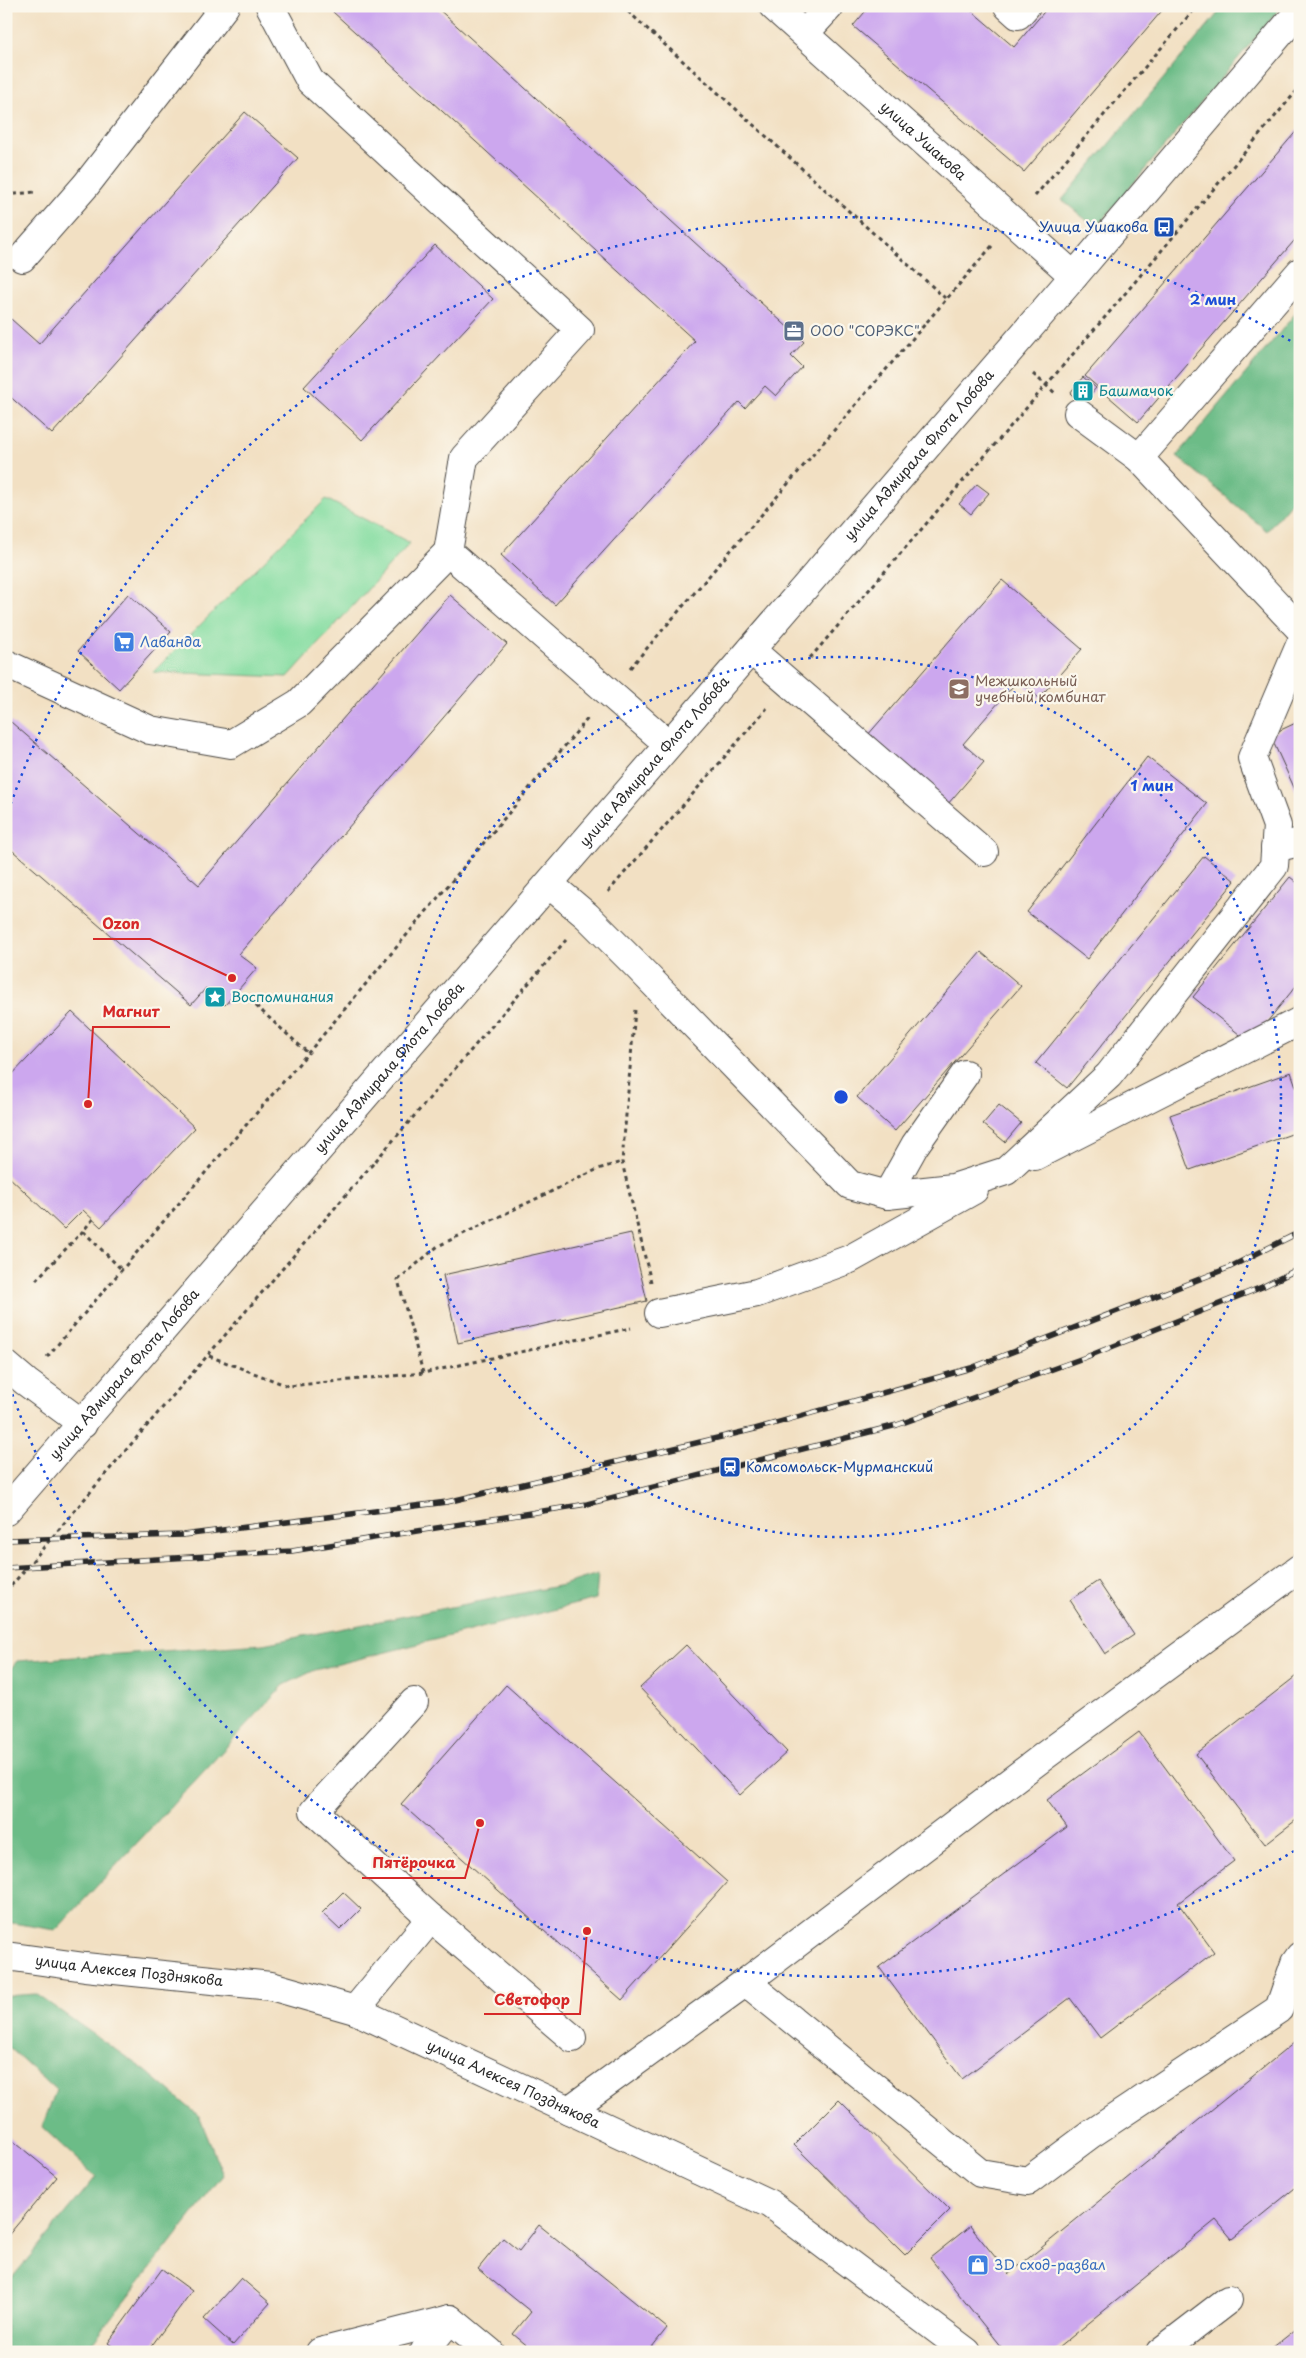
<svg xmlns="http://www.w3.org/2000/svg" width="1306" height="2358" font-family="'Playpen Sans',sans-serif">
<rect width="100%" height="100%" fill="#fbf7ec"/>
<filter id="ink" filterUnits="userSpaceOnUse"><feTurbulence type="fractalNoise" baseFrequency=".02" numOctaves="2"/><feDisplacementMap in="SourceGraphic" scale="10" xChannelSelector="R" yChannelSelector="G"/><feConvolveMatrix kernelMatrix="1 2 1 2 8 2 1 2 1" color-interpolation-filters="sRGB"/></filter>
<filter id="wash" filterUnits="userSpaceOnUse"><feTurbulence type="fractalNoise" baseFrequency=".0096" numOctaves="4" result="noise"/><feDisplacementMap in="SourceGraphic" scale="20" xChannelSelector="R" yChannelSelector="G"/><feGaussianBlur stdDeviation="1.12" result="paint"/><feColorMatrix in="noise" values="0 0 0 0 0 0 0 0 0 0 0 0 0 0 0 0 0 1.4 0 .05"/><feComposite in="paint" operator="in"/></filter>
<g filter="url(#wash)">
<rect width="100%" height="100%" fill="#f2e0c3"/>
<polygon fill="#85dda1" stroke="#588466" points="326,499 410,543 288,677 153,672"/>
<g fill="#6cbc87" stroke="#4c7459">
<polygon points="1224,6 1282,6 1096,228 1062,200"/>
<polygon points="1300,308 1300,492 1267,531 1177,456"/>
<polygon points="598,1574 596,1599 315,1670 284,1685 56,1930 6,1922 6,1674 17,1661 263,1644 563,1585"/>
<polygon points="36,1994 146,2071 199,2116 223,2175 85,2352 6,2352 6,2285 96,2177 42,2127 56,2090 10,2048 6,2048 6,1996"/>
</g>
<g id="blocks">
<g fill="#cca7ee">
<polygon points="338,6 435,6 804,342 791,356 802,367 776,396 765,386 745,408 739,402 555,605 501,555 695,341 333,12"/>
<polygon points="870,6 966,6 1014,47 1049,6 1166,6 1024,172 853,26"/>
<polygon points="245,112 298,158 52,434 6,393 6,324 11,319 39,344"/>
<polygon points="1300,127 1300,234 1138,422 1085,376"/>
<polygon points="435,245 493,299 362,440 304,387"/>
<polygon points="1083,377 1096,388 1082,404 1070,393"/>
<polygon points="977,484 989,493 971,514 959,504"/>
<polygon points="1002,580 1082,649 1039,698 1018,680 963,744 984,762 947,805 867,736"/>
<polygon points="128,594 171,632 119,689 78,651"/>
<polygon points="450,595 507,644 239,954 257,968 225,1005 206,988 191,1005 6,845 6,727 11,722 199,885"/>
<polygon points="1300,721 1300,795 1298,796 1270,735"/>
<polygon points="1147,757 1207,804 1087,959 1027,912"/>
<polygon points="1204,856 1235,881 1067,1088 1036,1063"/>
<polygon points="1290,877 1300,885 1300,981 1250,1043 1193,997"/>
<polygon points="981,952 1021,986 895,1131 857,1097"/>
<polygon points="72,1012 195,1128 101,1227 83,1210 64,1229 6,1174 6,1081"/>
<polygon points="1291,1072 1300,1098 1300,1131 1190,1170 1170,1115"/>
<polygon points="999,1105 1021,1123 1005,1142 983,1124"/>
<polygon points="631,1233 647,1301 458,1343 443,1275"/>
<polygon points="1098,1581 1134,1635 1105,1654 1070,1600"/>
<polygon points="686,1645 787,1752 740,1795 640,1688"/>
<polygon points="1300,1673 1300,1817 1265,1844 1196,1754"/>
<polygon points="506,1685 727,1882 622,2000 401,1804"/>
<polygon points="1139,1732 1234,1861 1178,1903 1214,1952 1100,2038 1070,1998 962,2079 879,1967 1067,1827 1047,1800"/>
<polygon points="343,1892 361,1909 340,1930 322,1913"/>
<polygon points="1300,2038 1300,2184 1232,2239 1216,2220 1053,2352 1005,2352 930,2258 970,2226 1009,2274"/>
<polygon points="839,2100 950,2210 905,2255 794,2145"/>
<polygon points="6,2135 57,2177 6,2238"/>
<polygon points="539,2225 667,2328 648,2352 535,2352 513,2334 531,2312 478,2269 503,2238 519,2251"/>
<polygon points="162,2269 192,2291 147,2352 120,2352 108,2343"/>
<polygon points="241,2278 270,2303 233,2345 204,2319"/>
<polygon points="1300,2326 1300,2352 1267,2352"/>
</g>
</g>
</g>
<g filter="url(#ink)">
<use href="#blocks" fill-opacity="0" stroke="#494642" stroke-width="1"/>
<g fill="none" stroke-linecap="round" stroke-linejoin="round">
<g stroke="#494642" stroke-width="30">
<g id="minor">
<polyline points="270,6 310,81 580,330 464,458 448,552 668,744"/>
<path id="s1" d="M773,6l301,270"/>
<polyline points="1008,6 1018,15 1026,6"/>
<polyline points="805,33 830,6"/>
<polyline points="22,258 86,185 225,6"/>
<polyline points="1078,413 1139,458 1300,272"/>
<polyline points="1139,458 1300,629"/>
<polyline points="751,650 984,852"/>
<polyline points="6,664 150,730 231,744 299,703 448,552"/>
<polyline points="1275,848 1300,842"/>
<polyline points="549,884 587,916 638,967 850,1185 887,1195 953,1188 1006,1171 1109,1075 1274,866 1277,826 1252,758 1300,645"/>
<polyline points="1035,1156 1300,1021"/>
<polyline points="887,1195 915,1145 965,1074"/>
<polyline points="659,1313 757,1293 850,1259 974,1190"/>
<polyline points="6,1365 26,1382 83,1424"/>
<path id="s2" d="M6,1511l1068,-1235 226,-266"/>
<polyline points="431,1918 572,2038"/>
<path id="s3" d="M6,1956l79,11 186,19 84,24 415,194 197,148"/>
<polyline points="746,1982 980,2173 1028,2181 1091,2134 1279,2009 1295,1963 1300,1956"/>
<polyline points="355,2010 431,1918 314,1811 414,1702"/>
<polyline points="569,2110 746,1982 1043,1757 1300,1568"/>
<polyline points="320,2352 450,2319 490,2352"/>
<polyline points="424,2352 450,2319"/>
<polyline points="1160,2352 1228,2300"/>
</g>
</g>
<g stroke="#494642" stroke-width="3" stroke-dasharray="4 4" stroke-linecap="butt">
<polyline points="622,6 945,298"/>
<polyline points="6,195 35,192"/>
<polyline points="1035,196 1197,6"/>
<polyline points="1033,374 1055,393"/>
<polyline points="810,658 1112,309 1300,87"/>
<polyline points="630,668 992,246"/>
<polyline points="608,892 767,708"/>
<polyline points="244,995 308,1053"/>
<polyline points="635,1010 622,1162 651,1282"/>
<polyline points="93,1219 83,1231 122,1270"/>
<polyline points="36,1280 83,1231"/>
<polyline points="209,1356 288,1386 423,1373 631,1328"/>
<polyline points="47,1357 308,1053 589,717"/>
<polyline points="423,1373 398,1280 438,1246 598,1169 622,1162"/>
<polyline points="6,1592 120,1457 566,940"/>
</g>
<use href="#minor" stroke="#fff" stroke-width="28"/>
<g stroke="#2b2b2b" stroke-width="5.5">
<g id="rail">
<polyline points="6,1540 183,1535 447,1502 755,1429 971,1368 1228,1268 1300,1232"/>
<polyline points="6,1568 292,1551 587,1504 897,1425 1086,1357 1262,1287 1300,1268"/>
</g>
</g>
<use href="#rail" stroke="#fbf7ec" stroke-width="4" stroke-dasharray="11" stroke-linecap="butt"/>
</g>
</g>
<g fill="none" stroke="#1d4ed8" stroke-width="2.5" stroke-dasharray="2.5 5">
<circle cx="841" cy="1097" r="440"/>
<path d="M1294 1851A880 880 0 0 1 6 1376M6 818A880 880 0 0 1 1294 343"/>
</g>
<defs>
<g id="bus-square" transform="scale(1.125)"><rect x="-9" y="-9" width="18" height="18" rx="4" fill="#1a4fb4" stroke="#fbf7ec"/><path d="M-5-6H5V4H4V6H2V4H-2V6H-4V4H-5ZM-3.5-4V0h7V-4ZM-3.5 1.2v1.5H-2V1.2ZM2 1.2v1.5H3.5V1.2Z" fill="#fff"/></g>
<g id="office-square" transform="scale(1.125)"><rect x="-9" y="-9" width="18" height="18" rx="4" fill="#5c6f8a" stroke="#fbf7ec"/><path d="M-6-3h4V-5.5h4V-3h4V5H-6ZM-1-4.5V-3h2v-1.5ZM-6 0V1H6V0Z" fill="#fff"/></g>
<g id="building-square" transform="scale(1.125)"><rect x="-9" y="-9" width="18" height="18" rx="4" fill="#0f9aa8" stroke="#fbf7ec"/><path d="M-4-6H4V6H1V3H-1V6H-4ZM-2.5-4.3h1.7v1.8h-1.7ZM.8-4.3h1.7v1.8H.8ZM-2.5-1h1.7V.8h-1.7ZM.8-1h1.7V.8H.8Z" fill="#fff"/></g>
<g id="supermarket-square" transform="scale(1.125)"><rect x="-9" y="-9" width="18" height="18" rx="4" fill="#3f7fe0" stroke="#fbf7ec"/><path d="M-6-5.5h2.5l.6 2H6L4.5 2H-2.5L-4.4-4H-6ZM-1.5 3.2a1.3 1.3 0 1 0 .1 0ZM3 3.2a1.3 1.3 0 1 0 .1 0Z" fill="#fff"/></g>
<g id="university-square" transform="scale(1.125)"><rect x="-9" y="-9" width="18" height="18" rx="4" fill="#8d6e63" stroke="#fbf7ec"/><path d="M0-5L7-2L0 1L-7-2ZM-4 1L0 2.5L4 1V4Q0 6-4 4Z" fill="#fff"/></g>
<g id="sight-square" transform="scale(1.125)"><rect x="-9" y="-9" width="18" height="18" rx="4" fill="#0f9aa8" stroke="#fbf7ec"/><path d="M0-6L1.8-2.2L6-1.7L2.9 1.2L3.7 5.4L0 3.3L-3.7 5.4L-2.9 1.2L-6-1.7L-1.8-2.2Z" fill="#fff"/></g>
<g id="station-square" transform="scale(1.125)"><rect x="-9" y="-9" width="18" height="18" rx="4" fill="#1a4fb4" stroke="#fbf7ec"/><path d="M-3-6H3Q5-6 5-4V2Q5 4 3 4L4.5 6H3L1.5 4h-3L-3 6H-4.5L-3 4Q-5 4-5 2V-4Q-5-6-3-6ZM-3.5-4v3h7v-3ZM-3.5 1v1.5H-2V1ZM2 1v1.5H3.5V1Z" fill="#fff"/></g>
<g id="shop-square" transform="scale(1.125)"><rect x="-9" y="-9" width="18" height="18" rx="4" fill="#3f7fe0" stroke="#fbf7ec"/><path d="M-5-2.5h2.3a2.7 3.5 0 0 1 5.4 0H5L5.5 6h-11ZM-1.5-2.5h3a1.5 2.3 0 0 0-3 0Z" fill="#fff"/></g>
</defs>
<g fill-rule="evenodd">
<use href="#bus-square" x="1164" y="227"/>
<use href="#office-square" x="794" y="331"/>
<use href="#building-square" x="1083" y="391"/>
<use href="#supermarket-square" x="124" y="642"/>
<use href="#university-square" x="959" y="689"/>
<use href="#sight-square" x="215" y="997"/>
<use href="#station-square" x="730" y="1467"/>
<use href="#shop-square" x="978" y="2265"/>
</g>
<g text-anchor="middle" stroke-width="4.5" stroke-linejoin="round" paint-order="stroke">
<g font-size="14" fill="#2b2b2b" stroke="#fbf7ec">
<text dy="5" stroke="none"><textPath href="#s1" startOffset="202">улица Ушакова</textPath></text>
<text dy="5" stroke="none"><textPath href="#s2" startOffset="1396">улица Адмирала Флота Лобова</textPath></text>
<text dy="5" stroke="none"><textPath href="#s2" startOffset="991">улица Адмирала Флота Лобова</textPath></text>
<text dy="5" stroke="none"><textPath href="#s2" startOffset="586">улица Адмирала Флота Лобова</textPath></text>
<text dy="5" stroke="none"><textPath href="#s2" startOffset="181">улица Адмирала Флота Лобова</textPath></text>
<text dy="5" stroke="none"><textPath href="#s3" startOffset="124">улица Алексея Позднякова</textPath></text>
<text dy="5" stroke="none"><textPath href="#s3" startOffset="529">улица Алексея Позднякова</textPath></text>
</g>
<g font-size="14" fill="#164399" stroke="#fbf7ec" text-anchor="end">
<text x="1148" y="232">Улица Ушакова</text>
<text x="746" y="1472" text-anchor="start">Комсомольск-Мурманский</text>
</g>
<g font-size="14" fill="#4e5e75" stroke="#fbf7ec" text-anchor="start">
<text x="810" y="336">ООО "СОРЭКС"</text>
</g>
<g font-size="14" fill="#0d838f" stroke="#fbf7ec" text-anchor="start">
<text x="1099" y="396">Башмачок</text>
<text x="231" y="1002">Воспоминания</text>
</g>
<g font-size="14" fill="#366cbe" stroke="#fbf7ec" text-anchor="start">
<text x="140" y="647">Лаванда</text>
<text x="994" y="2270">3D сход-развал</text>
</g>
<g font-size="14" fill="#785e54" stroke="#fbf7ec" text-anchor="start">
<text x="975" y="686">Межшкольный<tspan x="975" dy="16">учебный комбинат</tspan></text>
</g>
</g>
<circle cx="841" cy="1097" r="8" fill="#1d4ed8" stroke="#fbf7ec" stroke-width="2.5"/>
<g font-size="15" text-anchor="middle" font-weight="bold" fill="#1d4ed8" stroke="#fbf7ec" stroke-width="4.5" stroke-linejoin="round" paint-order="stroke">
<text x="1213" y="305">2 мин</text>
<text x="1152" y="791">1 мин</text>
</g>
<path fill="none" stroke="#d62828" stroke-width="2" d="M232 978L150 939H93M88 1104L93 1027H170M480 1823L465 1878H362M587 1931L580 2014H484"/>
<g fill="#d62828" stroke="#fbf7ec" stroke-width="2">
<circle cx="232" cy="978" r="5"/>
<circle cx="88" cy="1104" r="5"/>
<circle cx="480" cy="1823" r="5"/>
<circle cx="587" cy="1931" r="5"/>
</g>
<g font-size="15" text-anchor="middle" font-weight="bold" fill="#d62828" stroke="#fbf7ec" stroke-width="4.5" stroke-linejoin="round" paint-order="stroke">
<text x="121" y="929">Ozon</text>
<text x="131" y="1017">Магнит</text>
<text x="414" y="1868">Пятёрочка</text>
<text x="532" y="2005">Светофор</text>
</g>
<rect width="1306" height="2358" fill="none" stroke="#fbf7ec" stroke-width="25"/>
</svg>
